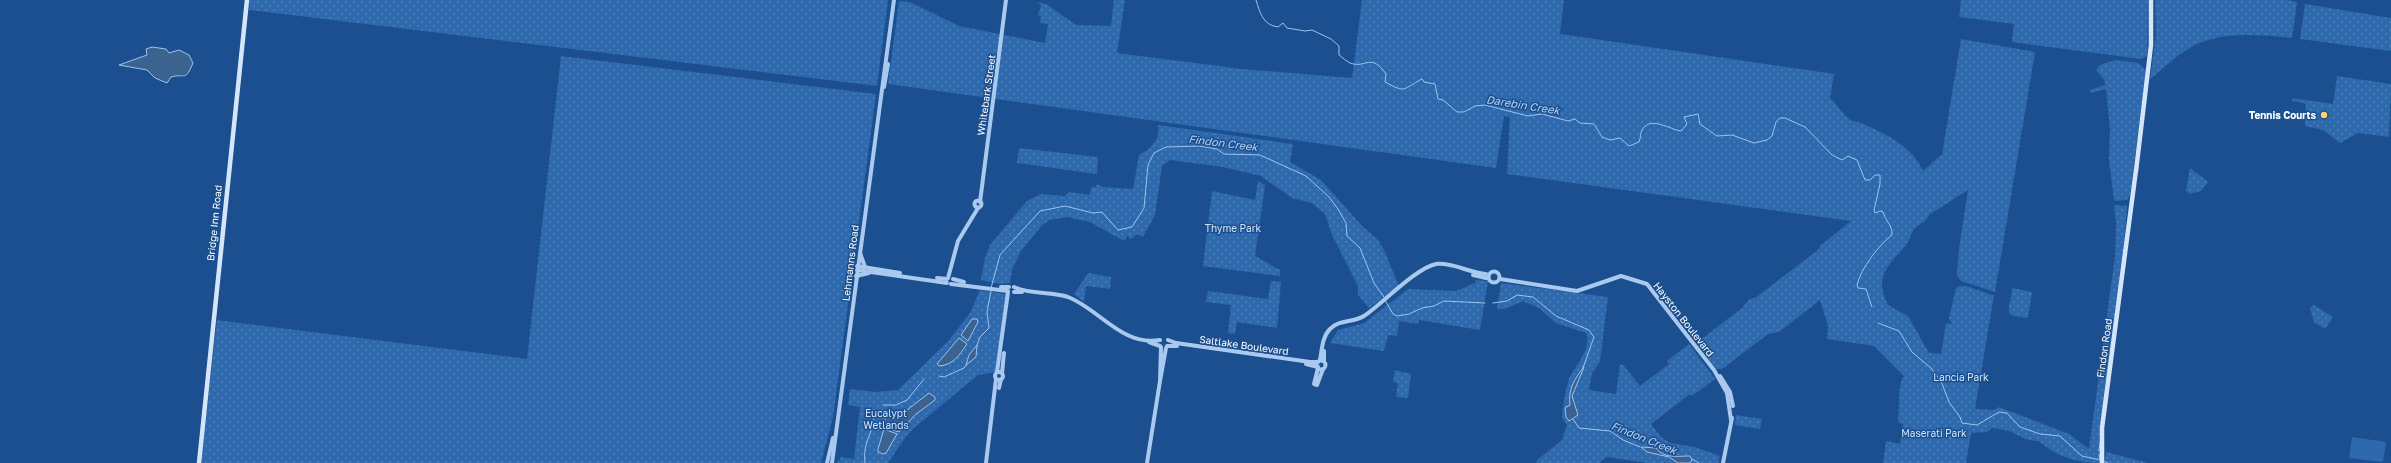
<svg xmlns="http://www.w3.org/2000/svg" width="2391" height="463" font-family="'Golos Text',sans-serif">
<defs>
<pattern id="green-dots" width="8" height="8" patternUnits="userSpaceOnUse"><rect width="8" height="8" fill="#2e69ad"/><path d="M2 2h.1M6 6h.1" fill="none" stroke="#4d80b9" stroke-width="1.8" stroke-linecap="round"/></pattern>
</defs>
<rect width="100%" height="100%" fill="#1b4f8f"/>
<g fill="url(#green-dots)">
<polygon points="250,0 888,0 877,86 249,10"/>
<path d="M1114,0h11l-8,53 125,16 110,9 10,-78h202l-4,34 274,40 -4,24c7,6 12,15 19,21 3,3 8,2 12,4 23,10 52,23 62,48l19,-17 19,-115 74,13 -40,240 -34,-11 -4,-6 2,-27 9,-58 -39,25c-3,8 -13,10 -16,16 -3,5 -4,10 -7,14 -17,21 -33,30 -18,60l20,11 21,37 12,1 5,-31 6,1 -3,-6 7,-30c10,-7 26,6 38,7l-19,114 19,1 5,-3 70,27 20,15 26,-193 1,-33 -2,-18 13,1 -5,66 -17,121 -4,70c-24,0 -44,-6 -62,-22 -18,0 -20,-8 -34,-11 -6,-1 -8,-1 -13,-2l-5,4 -16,1 -5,30h-83l3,-22 14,3 3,-20 -5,-2c2,-14 -1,-37 6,-46l-30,-30 -47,-7 1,-13 -8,-26 -41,32 -11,2 -46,35h-6l-18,-23 1,-5 43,-33 7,-9 6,-1 63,-48 3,-5 30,-24 -344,-47 3,-57 -6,-1 -8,52 -608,-84 11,-83 11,1 49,24 86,17 3,-19 -8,-1 1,-7 -3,-1 3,-10 -5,-3 10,2 30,21 35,1z"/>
<polygon points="1961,0 2148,0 2147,56 2141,59 2012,42 2014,24 1959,17"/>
<path d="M2155,0h131l11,2 -5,36c-32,-3 -67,-7 -97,7 -16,8 -31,23 -45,34l6,-44z"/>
<polygon points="2305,4 2391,18 2391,51 2300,39"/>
<polygon points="561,56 876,94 833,417 821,463 201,463 217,320 527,359"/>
<polygon points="2115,60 2138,63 2146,70 2130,195 2127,200 2114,201 2109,159 2110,129 2106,89 2091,93 2090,90 2105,85 2105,81 2096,70 2100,65"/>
<polygon points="2337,76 2391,84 2389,137 2358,133 2340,143 2323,130 2305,126 2306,105 2304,103 2292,101 2292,98 2333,104"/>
<path d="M1158,125l135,19 -3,18 31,18 41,46 16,14 6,10 15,36 -30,22 -11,-13v-9l-26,-51 -7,-21 -13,-11 -20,-5 -31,-22 -38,-9 -53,-7 -8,6 -7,49 -12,22 -6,-3 -6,5 -4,-3 -3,5 -34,-19 -23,-5 -17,3 -8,5 -21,26 -9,19 -2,13 -11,1 -18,-4 4,-22 5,-13 37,-44 14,-7 24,2 4,-4 21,3 1,-8h5l1,-3 6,3 30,2 6,-34c11,-6 22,-15 19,-30z"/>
<polygon points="1019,148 1098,157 1097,174 1017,163"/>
<polygon points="2190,168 2208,182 2201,191 2190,194 2186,191"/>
<polygon points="1258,181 1265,185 1255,256 1280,270 1280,276 1203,266 1212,191 1255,200"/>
<polygon points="1088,273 1111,277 1110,289 1086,286 1084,302 1074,294"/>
<polygon points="1476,280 1488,281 1480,330 1419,320 1418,324 1399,321 1397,336 1388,335 1384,351 1330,343 1338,330 1364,323 1408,289 1456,291 1475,283"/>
<polygon points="1271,281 1281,282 1277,328 1237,322 1235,334 1228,333 1231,305 1206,302 1208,291 1268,299"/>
<path d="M1501,283l107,14 -8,65 -8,11 -3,17 27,4 4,-30 4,2 16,20 29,-22 -2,-3 22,-17 26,35 -23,17 -2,-2 -39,30 10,13 9,6 25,4 25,9 -2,7h-70l-41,-6 -8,6h-63l1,-3 25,-20 5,-15 -5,-8c1,-12 3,-23 6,-35 4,-14 25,-32 18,-49l-30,-10 -17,-15 -16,-7 -18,8h-8z"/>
<path d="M2012,288l20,4 -4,26 -15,-2 -4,-3c-1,-8 3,-16 3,-25z"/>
<polygon points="980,290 1006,294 996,372 978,375 914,428 905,438 888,463 837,463 841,457 854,459 860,407 848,405 850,389 875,392 898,390 949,340 970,313"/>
<polygon points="2314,305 2333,317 2325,329 2314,322 2310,308"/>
<polygon points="1395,370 1411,374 1408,398 1396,397 1398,383 1393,382"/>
<polygon points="1736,415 1762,419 1760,429 1735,425"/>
<polygon points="2106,452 2148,463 2105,463"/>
</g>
<g fill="#2e69ad">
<polygon points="2318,108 2331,109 2330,123 2317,121"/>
<polygon points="2352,437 2386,442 2383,462 2349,458"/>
</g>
<g fill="#3c6290" stroke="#9cc4f0">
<path d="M152,47l14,2 3,4 10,-3 10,5 4,8c-8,19 -7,10 -22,14l-4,6 -12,-5 -8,-8 -28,-5 28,-10 -1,-6z"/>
<polygon points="972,319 977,319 978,322 968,341 961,335"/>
<path d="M959,338l8,6c-8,12 -14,21 -28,22l-2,-2z"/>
<polygon points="977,345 976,357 966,365 969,355"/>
<path d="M1584,367l-12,29 6,19 -9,6 -3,-4 -1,-9 5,-3c-2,-15 4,-26 14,-38z"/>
<polygon points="929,393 935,397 935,400 916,414 899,432 884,427 885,419 888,416 907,410"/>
<polygon points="884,429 897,434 886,453 883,454 878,452 878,449"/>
<path d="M1641,447l15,1c8,11 22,8 34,8l2,4 -2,3h-12l-9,-6 -22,-5z"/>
</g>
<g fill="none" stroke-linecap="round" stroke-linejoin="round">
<g stroke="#9cc4f0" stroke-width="1">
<path d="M1256,0c4,13 7,25 22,27l5,-4 4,5 18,3 7,-1 19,9 8,7v9c3,2 7,6 11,8 16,6 21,-11 36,11l-1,8c22,12 17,7 37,-3l2,3 11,2 3,15 5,1 14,12h7l11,-6 10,-1 43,11 14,-2 26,7 7,-2 5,4 14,1 8,13 8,3 10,-2 9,8 10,-4c2,-4 1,-9 3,-12 8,-15 29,0 39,1l6,-7 -3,-7 14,-3 2,10 17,12 15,-1 22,8 13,-3 5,-4 4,-14 4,-4h5l20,9 27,28 10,5 6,-4 9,4 8,20h5l5,-5h5v9l-6,26 1,3 5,-2 3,1c2,8 10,14 9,23 -13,10 -31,33 -35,50l1,3 8,1 6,18"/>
<polyline points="991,288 1000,255 1040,211 1065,206 1093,213 1102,212 1118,230 1132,227 1144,208 1148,165 1154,153 1166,147 1199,146 1217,149 1224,154 1260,155 1306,176 1329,197 1338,209 1346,223 1347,236 1360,248 1374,283 1384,297"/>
<polyline points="1385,300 1393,314 1397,316 1409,314 1422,308 1434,306 1444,301 1485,303"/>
<polyline points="1493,303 1507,301 1517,295 1533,297 1556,316 1589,330 1594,337 1583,368"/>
<polyline points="1878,323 1899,331 1912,352 1932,369 1941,381 1949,402 1960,417 1962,423 1977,425 1999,412 2007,413 2020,427 2040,434 2060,436 2082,456 2100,460"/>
<polyline points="977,345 980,337 989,328 987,312 991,291"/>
<polyline points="939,376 944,377 964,368 967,364"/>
<polyline points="883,405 896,405 907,400 924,379"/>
<polyline points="1573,419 1579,428 1610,431 1623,440 1640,447"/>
<polyline points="2099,451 2100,443"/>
<polyline points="2099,454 2100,459"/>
<polyline points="1692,459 1699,463"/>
<polyline points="2103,461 2108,463"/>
<path d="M865,463c-3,-22 9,-29 9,-49"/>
</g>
<g stroke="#a9c9ee" stroke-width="4">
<polyline points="884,87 888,64"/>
<circle cx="978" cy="204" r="3.5"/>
<polyline points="980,202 1006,0"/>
<polyline points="860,253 865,267"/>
<polyline points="857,266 900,273"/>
<polyline points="857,270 947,283"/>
<circle cx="1494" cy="277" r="5.5"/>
<polyline points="1473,275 1486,278"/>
<polyline points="856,276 869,273"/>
<polyline points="937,278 947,279"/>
<polyline points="948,278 958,241 978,208"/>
<polyline points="953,279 964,282"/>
<polyline points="1500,279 1577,291 1621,276 1647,284 1714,370 1727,393 1731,420"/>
<polyline points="951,284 1008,291"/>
<polyline points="1001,287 1009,287"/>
<path d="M1014,287c16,8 37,4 54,10 31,12 55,50 92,43"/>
<polyline points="1014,292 1022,292"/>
<polyline points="1168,340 1176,343 1310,362 1318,362"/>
<polyline points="1149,342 1160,346"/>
<polyline points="1167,346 1177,346"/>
<polyline points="1161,347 1160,381 1166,348"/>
<path d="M1320,360c2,-10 2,-23 10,-31 9,-10 23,-6 34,-13 18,-12 52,-48 72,-52 16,-2 34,9 50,10"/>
<circle cx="1321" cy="365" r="4.5"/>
<polyline points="1324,361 1324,351"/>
<polyline points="1306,364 1318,367"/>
<polyline points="1318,368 1314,384 1317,385 1323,369"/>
<polyline points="997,372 1008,292"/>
<circle cx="999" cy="376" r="4"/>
<polyline points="1002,373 1004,353"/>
<polyline points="1720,376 1730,392 1733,406"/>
<polyline points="999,388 1001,379"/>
<polyline points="827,463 833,438"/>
<polyline points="832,463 894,0"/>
<polyline points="986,463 996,379"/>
<polyline points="1147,463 1160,381"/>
<polyline points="1723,463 1732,418"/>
</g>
<g stroke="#d6e6fa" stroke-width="4.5">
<polyline points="2136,171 2151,45 2151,0"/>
<polyline points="199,463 247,0"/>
<polyline points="2102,463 2102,428 2136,170"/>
</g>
</g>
<circle fill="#ffd166" stroke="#1b4f8f" stroke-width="1.5" cx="2324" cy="115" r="4"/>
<g text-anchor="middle" stroke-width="3" stroke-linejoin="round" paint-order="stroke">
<g font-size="10" fill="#fff" stroke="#1b4f8f">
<text transform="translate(986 95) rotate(-82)" y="4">Whitebark Street</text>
<text transform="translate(214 223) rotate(-84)" y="4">Bridge Inn Road</text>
<text transform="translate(850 263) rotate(-83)" y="4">Lehmanns Road</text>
<text transform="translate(1684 319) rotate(52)" y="4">Hayston Boulevard</text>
<text transform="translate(1244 345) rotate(8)" y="4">Saltlake Boulevard</text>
<text transform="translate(2104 348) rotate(-82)" y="4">Findon Road</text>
</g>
<g font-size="10" font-weight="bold" fill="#fff" stroke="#1b4f8f" text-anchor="end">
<text x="2316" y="119">Tennis Courts</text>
</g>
<g font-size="10" fill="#cfe3fa" stroke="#1b4f8f">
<text x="1233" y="232">Thyme Park</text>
<text x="1961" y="381">Lancia Park</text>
<text x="886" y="417">Eucalypt<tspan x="886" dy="12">Wetlands</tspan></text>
<text x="1934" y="437">Maserati Park</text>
</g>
<g font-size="11" font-style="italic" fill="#b5d3f5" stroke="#1b4f8f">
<text transform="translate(1523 105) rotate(9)" y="4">Darebin Creek</text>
<text transform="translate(1223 143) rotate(7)" y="4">Findon Creek</text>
<text transform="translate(1644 438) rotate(22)" y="4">Findon Creek</text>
</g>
</g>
</svg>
